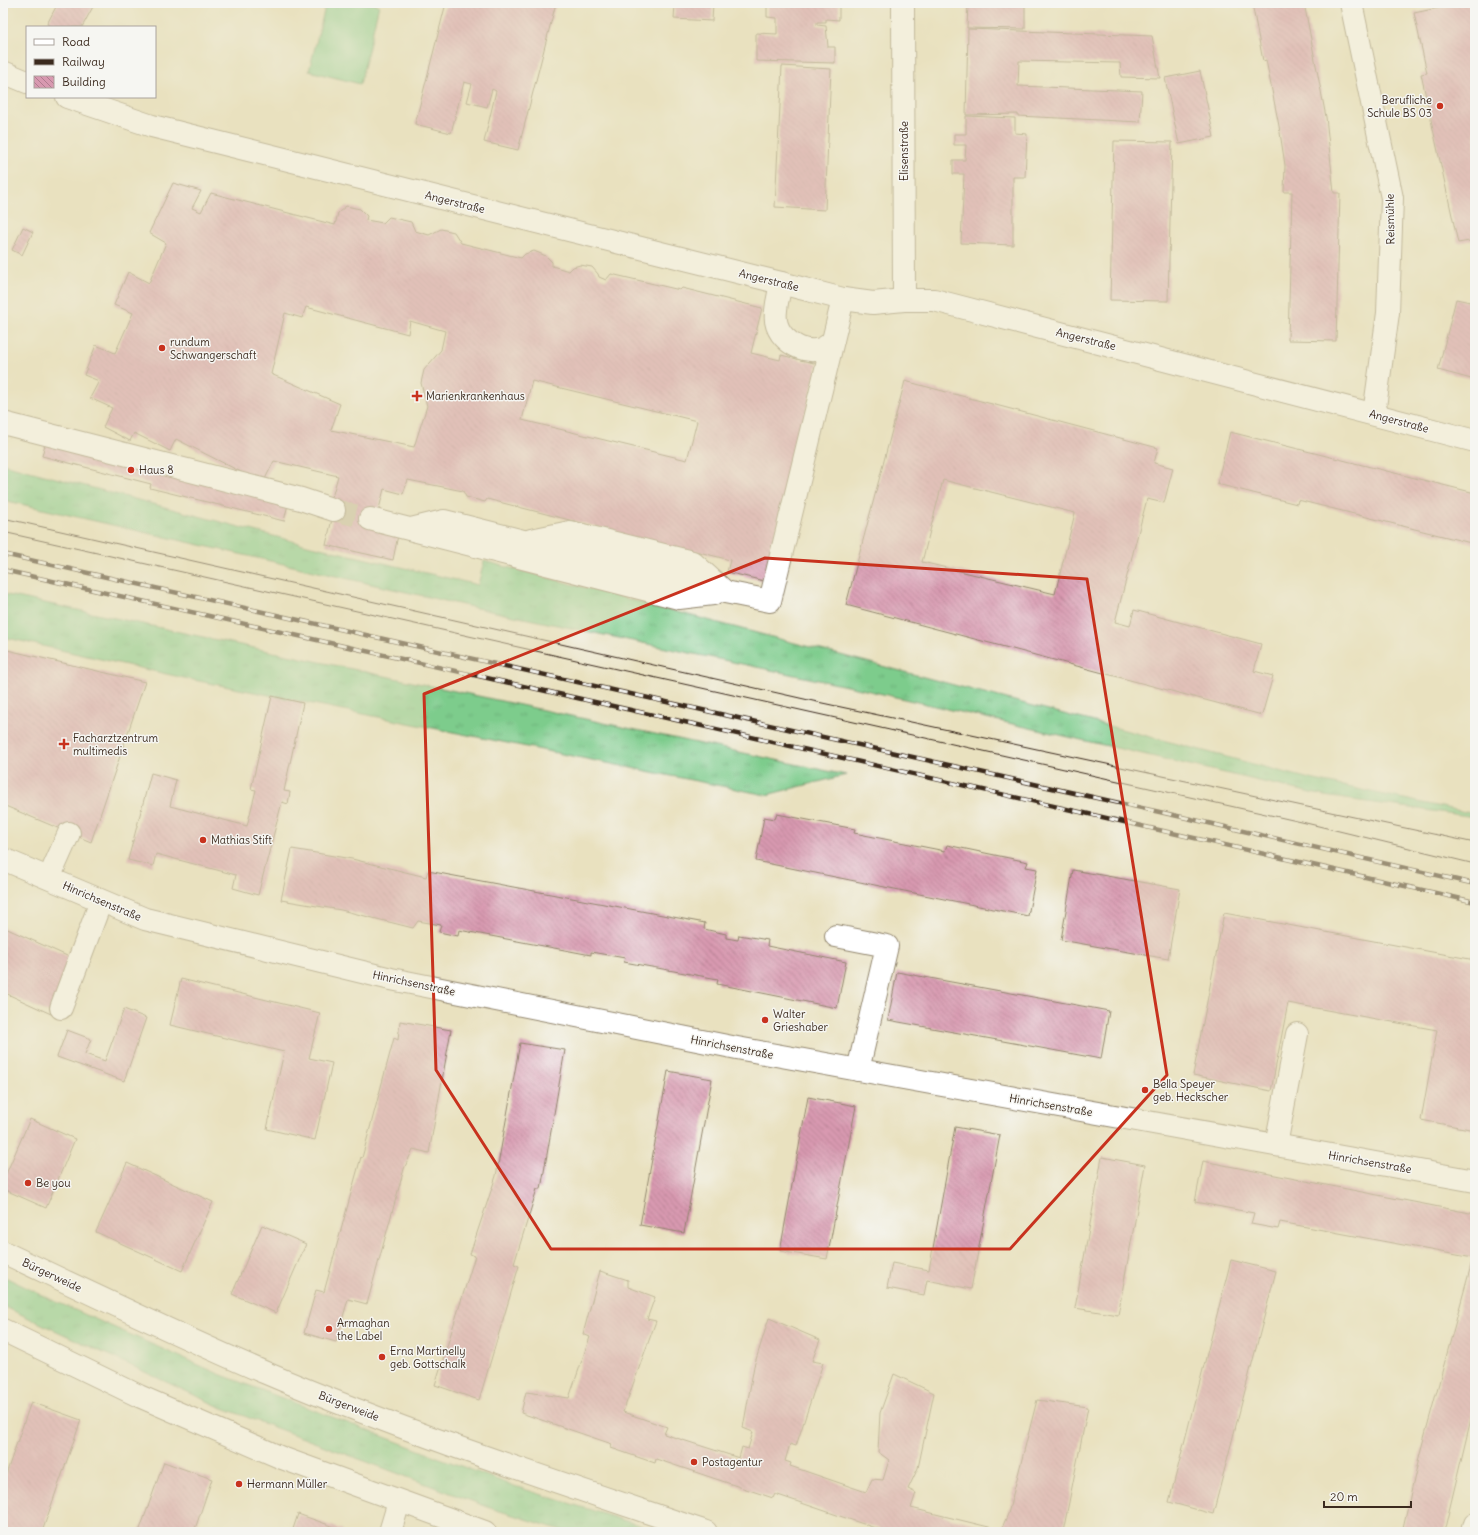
<svg xmlns="http://www.w3.org/2000/svg" width="1478" height="1535" font-family="Delius,sans-serif">
<defs>
<pattern id="grass-tufts" width="24" height="20" patternUnits="userSpaceOnUse"><rect width="24" height="20" fill="#7dcc8c"/><path d="M3 7l-1-3M5 7V3M7 7l1-3M15 17l-1-3M17 17v-4M19 17l1-3" fill="none" stroke="#6daf78"/></pattern>
<pattern id="building-back-hatch" width="6" height="6" patternUnits="userSpaceOnUse"><rect width="6" height="6" fill="#d899b0"/><path d="M-1 5l2 2M0 0l6 6M5-1l2 2" fill="none" stroke="#b07d8f"/></pattern>
</defs>
<rect width="100%" height="100%" fill="#f6f6f2"/>
<filter id="ink" filterUnits="userSpaceOnUse"><feTurbulence type="fractalNoise" baseFrequency=".025" numOctaves="2"/><feDisplacementMap in="SourceGraphic" scale="8" xChannelSelector="R" yChannelSelector="G"/><feConvolveMatrix kernelMatrix="1 2 1 2 8 2 1 2 1" color-interpolation-filters="sRGB"/></filter>
<filter id="wash" filterUnits="userSpaceOnUse"><feTurbulence type="fractalNoise" baseFrequency=".012" numOctaves="4" result="noise"/><feDisplacementMap in="SourceGraphic" scale="16" xChannelSelector="R" yChannelSelector="G"/><feGaussianBlur stdDeviation="0.9" result="paint"/><feColorMatrix in="noise" values="0 0 0 0 0 0 0 0 0 0 0 0 0 0 0 0 0 1.4 0 .05"/><feComposite in="paint" operator="in"/></filter>
<g filter="url(#wash)">
<rect width="100%" height="100%" fill="#e9e1bf"/>
<g fill="url(#grass-tufts)" stroke="#5c7b55">
<polygon points="3,464 311,546 478,585 484,561 1310,779 1475,814 1475,817 1324,796 861,689 476,608 3,500"/>
<polygon points="3,594 846,775 766,795 184,678 3,637"/>
<polygon points="3,1276 50,1299 219,1374 511,1485 661,1532 568,1532 493,1509 220,1407 3,1306"/>
</g>
<polygon fill="#7dcc8c" stroke="#5c7b55" points="326,3 369,3 379,5 360,84 309,71"/>
<g id="blocks">
<g fill="url(#building-back-hatch)" fill-rule="evenodd">
<polygon points="58,3 95,3 82,27 52,27 47,24"/>
<polygon points="446,3 556,3 518,150 484,142 496,91 492,89 487,107 467,102 472,84 464,82 451,133 415,124"/>
<polygon points="675,3 713,3 712,21 674,19"/>
<polygon points="767,3 839,5 839,20 826,19 826,22 817,22 817,25 826,26 828,47 835,47 835,63 756,61 756,33 777,34 777,18 767,17"/>
<polygon points="968,3 1025,3 1025,29 967,28"/>
<polygon points="1252,3 1304,3 1326,117 1334,193 1340,193 1336,341 1288,340 1292,192 1284,192 1285,165 1279,126 1266,60 1263,61"/>
<polygon points="1462,3 1475,3 1475,240 1458,243 1421,74 1427,73 1414,13"/>
<polygon points="968,29 1152,36 1160,78 1121,77 1120,63 1019,61 1018,86 1142,91 1140,122 1018,116 1018,114 966,115"/>
<polygon points="782,66 831,69 825,210 775,207"/>
<polygon points="1200,71 1214,137 1179,144 1165,78"/>
<polygon points="966,116 1015,118 1015,133 1027,134 1025,177 1013,177 1013,245 961,243 964,174 953,174 953,160 965,160 966,145 954,145 954,134 966,134"/>
<polygon points="1114,141 1172,142 1168,301 1110,300"/>
<path d="M173,183l28,8 -9,17 9,4 10,-19 124,32 3,-12 8,-7 14,3 7,7 -1,4 17,3 6,-6 22,5 4,9 14,4 12,-6 13,3 7,11 60,15 4,-4 9,-3 12,5 6,6v4l17,5 4,-4 7,-2 12,2 6,7 1,3 7,3 5,-6 69,16 2,-2 80,20 -11,45 29,7 1,-5 37,9 -54,217 -37,-9 3,-12 -35,-9 -5,22 -87,-21 6,-22 -122,-31 -2,3 -19,-5 -3,-6 -55,-11 -5,14 -19,-5 -6,24 20,22 -5,25 -67,-15 6,-26 -1,-18 7,-25 -64,-15 -11,22 -87,-44 -6,12 -36,-18 -4,8 -27,-14 9,-19 -22,-10 9,-17 -15,-6 12,-30 19,8 18,-40 -19,-8 14,-33 21,11 17,-40 -17,-10zM306,307l102,27 2,-13 35,10 -4,19 -17,20 -3,13 6,23 -13,41 -83,-17 9,-26 -69,-30 14,-61 17,5zM532,381l165,40 -10,39 -165,-40z"/>
<polygon points="23,227 33,232 22,255 12,250"/>
<polygon points="1456,299 1475,303 1475,380 1438,370"/>
<path d="M905,381l253,67 -4,15 19,5 -9,35 -17,-4 -32,123 15,4 4,-16 127,34 -7,27 19,5 -11,39 -416,-110zM943,480l132,33 -20,81 -133,-32z"/>
<polygon points="1230,432 1475,493 1475,544 1298,500 1297,504 1217,484"/>
<polygon points="46,440 289,500 284,521 150,488 151,484 42,456"/>
<polygon points="3,649 145,682 91,842 3,805"/>
<polygon points="272,696 303,703 284,791 290,792 288,804 282,802 258,895 233,888 236,875 156,854 153,866 128,860 151,773 176,780 170,806 247,826 256,790 251,789"/>
<polygon points="777,814 855,829 854,833 945,851 947,845 1028,862 1026,867 1037,869 1028,916 756,861 764,817 775,819"/>
<polygon points="292,849 352,859 426,877 428,871 705,923 704,929 726,934 726,938 738,940 739,935 768,940 767,946 846,962 837,1008 717,984 718,979 624,962 625,958 591,952 591,955 459,930 458,936 439,932 441,925 418,921 413,928 341,910 281,900"/>
<polygon points="1073,870 1180,889 1168,959 1061,940"/>
<polygon points="1224,913 1475,960 1475,1130 1421,1120 1437,1030 1288,1003 1271,1091 1193,1075"/>
<polygon points="3,927 76,960 51,1014 3,992"/>
<polygon points="897,972 1109,1011 1101,1059 888,1020"/>
<polygon points="181,979 320,1013 309,1058 332,1063 315,1140 267,1129 284,1052 170,1025"/>
<polygon points="124,1009 146,1018 124,1081 57,1057 67,1030 91,1039 85,1054 105,1061"/>
<polygon points="400,1021 451,1030 429,1153 413,1149 404,1169 367,1304 348,1299 336,1342 304,1333 316,1290 324,1292 361,1157 362,1158 394,1038 398,1040"/>
<polygon points="520,1043 565,1050 541,1189 537,1189 514,1264 519,1266 479,1400 435,1385 475,1256 470,1254 496,1176"/>
<polygon points="668,1071 712,1079 684,1233 640,1225"/>
<polygon points="808,1097 856,1106 827,1259 780,1251"/>
<polygon points="30,1119 75,1139 46,1208 3,1189 3,1181"/>
<polygon points="955,1127 1000,1135 971,1289 927,1280 924,1295 887,1288 892,1263 929,1270"/>
<polygon points="1102,1157 1145,1165 1118,1315 1075,1308"/>
<polygon points="1203,1161 1475,1214 1475,1402 1444,1532 1402,1532 1420,1453 1473,1258 1280,1222 1278,1229 1251,1224 1254,1213 1195,1202"/>
<polygon points="127,1163 213,1202 182,1271 96,1232"/>
<polygon points="262,1225 306,1244 276,1313 232,1294"/>
<polygon points="1231,1260 1276,1271 1213,1514 1169,1502"/>
<polygon points="600,1271 628,1280 628,1287 655,1297 647,1319 656,1321 623,1412 667,1427 664,1434 739,1458 742,1447 748,1449 753,1432 743,1428 754,1366 769,1318 820,1340 812,1361 823,1363 796,1446 790,1444 785,1461 791,1463 790,1466 866,1492 872,1479 883,1480 889,1460 878,1452 880,1413 894,1374 934,1393 918,1468 908,1489 916,1493 911,1508 1001,1530 1008,1514 1037,1400 1088,1407 1063,1532 887,1532 775,1494 773,1498 656,1459 655,1463 611,1448 612,1444 521,1413 526,1392 569,1398 590,1337 583,1334"/>
<polygon points="31,1402 81,1420 42,1532 3,1532 3,1483"/>
<polygon points="164,1462 212,1479 194,1532 139,1532"/>
<polygon points="298,1514 343,1530 342,1532 292,1532"/>
</g>
</g>
</g>
<g filter="url(#ink)">
<use href="#blocks" fill-opacity="0" stroke="#92866e" stroke-width="1"/>
<g fill="none" stroke-linecap="round" stroke-linejoin="round">
<polyline stroke="#c6bc9f" stroke-width="22" stroke-dasharray="22 11" stroke-linecap="butt" points="334,510 370,519"/>
<g stroke="#92866e" stroke-width="24">
<g id="minor">
<polyline points="903,3 904,300"/>
<polyline points="1351,3 1392,198 1388,313 1374,414"/>
<polyline points="3,72 27,82"/>
<polyline points="67,97 152,126 781,283 843,299 873,303 904,300 934,300 1475,441"/>
<path d="M781,283c-2,12 -7,27 -5,38 4,24 40,41 57,19"/>
<polyline points="3,423 301,499 334,510"/>
<polyline points="370,519 679,598 713,594"/>
<polyline points="411,529 444,521 725,592 770,601 843,299"/>
<polyline points="531,540 570,532 692,562 723,590"/>
<polyline points="3,859 145,919 391,979 737,1048 1475,1181"/>
<polyline points="49,878 69,833"/>
<polyline points="836,936 887,946 858,1070"/>
<polyline points="61,1008 101,901"/>
<polyline points="1276,1145 1297,1034"/>
<polyline points="390,1532 399,1502"/>
<polyline points="1473,1532 1475,1524"/>
</g>
</g>
<g stroke="#92866e" stroke-width="24">
<g id="major">
<path d="M3,1252c87,41 174,83 263,121 143,61 292,109 440,159"/>
<polyline points="3,1330 139,1396 282,1458 485,1532"/>
</g>
</g>
<use href="#minor" stroke="#fff" stroke-width="22"/>
<use href="#major" stroke="#fff" stroke-width="22"/>
<g stroke="#3b2a1e" stroke-width="1">
<polyline points="3,518 813,701 1475,843"/>
<polyline points="3,532 1306,823 1475,864"/>
</g>
<g stroke="#3b2a1e" stroke-width="4.5">
<g id="rail">
<polyline points="3,554 1182,817 1475,884"/>
<polyline points="3,570 698,725 1475,902"/>
</g>
</g>
<use href="#rail" stroke="#f6f6f2" stroke-width="3" stroke-dasharray="9" stroke-linecap="butt"/>
</g>
</g>
<path d="M0 0H1478V1535H0ZM765,558l322,21 80,496 -157,174h-459l-115,-179 -12,-376z" fill="#e9e1bf" fill-opacity=".55" fill-rule="evenodd"/>
<path fill="none" stroke="#c8321e" stroke-width="3" stroke-linejoin="round" d="M765,558l322,21 80,496 -157,174h-459l-115,-179 -12,-376z"/>
<g fill="#c8321e" stroke="#f6f6f2" stroke-width="1.5">
<circle cx="1440" cy="106" r="4"/>
<circle cx="162" cy="348" r="4"/>
<path d="M415 390h4v4h4v4h-4v4h-4v-4h-4v-4h4z"/>
<circle cx="131" cy="470" r="4"/>
<path d="M62 738h4v4h4v4h-4v4h-4v-4h-4v-4h4z"/>
<circle cx="203" cy="840" r="4"/>
<circle cx="765" cy="1020" r="4"/>
<circle cx="1145" cy="1090" r="4"/>
<circle cx="28" cy="1183" r="4"/>
<circle cx="329" cy="1329" r="4"/>
<circle cx="382" cy="1357" r="4"/>
<circle cx="694" cy="1462" r="4"/>
<circle cx="239" cy="1484" r="4"/>
</g>
<g text-anchor="middle" stroke-width="3" stroke-linejoin="round" paint-order="stroke">
<g font-size="11" fill="#3b2a1e" stroke="#f6f6f2" text-anchor="start">
<text x="1432" y="104" text-anchor="end">Berufliche<tspan x="1432" dy="13">Schule BS 03</tspan></text>
<text x="170" y="346">rundum<tspan x="170" dy="13">Schwangerschaft</tspan></text>
<text x="426" y="400">Marienkrankenhaus</text>
<text x="139" y="474">Haus 8</text>
<text x="73" y="742">Facharztzentrum<tspan x="73" dy="13">multimedis</tspan></text>
<text x="211" y="844">Mathias Stift</text>
<text x="773" y="1018">Walter<tspan x="773" dy="13">Grieshaber</tspan></text>
<text x="1153" y="1088">Bella Speyer<tspan x="1153" dy="13">geb. Heckscher</tspan></text>
<text x="36" y="1187">Be you</text>
<text x="337" y="1327">Armaghan<tspan x="337" dy="13">the Label</tspan></text>
<text x="390" y="1355">Erna Martinelly<tspan x="390" dy="13">geb. Gottschalk</tspan></text>
<text x="702" y="1466">Postagentur</text>
<text x="247" y="1488">Hermann Müller</text>
</g>
<g font-size="11" fill="#3b2a1e" stroke="#f6f6f2">
<text transform="translate(904 151) rotate(-90)" y="4">Elisenstraße</text>
<text transform="translate(455 202) rotate(14)" y="4">Angerstraße</text>
<text transform="translate(1390 219) rotate(-91)" y="4">Reismühle</text>
<text transform="translate(769 280) rotate(14)" y="4">Angerstraße</text>
<text transform="translate(1086 339) rotate(14)" y="4">Angerstraße</text>
<text transform="translate(1399 421) rotate(15)" y="4">Angerstraße</text>
<text transform="translate(102 901) rotate(23)" y="4">Hinrichsenstraße</text>
<text transform="translate(414 983) rotate(12)" y="4">Hinrichsenstraße</text>
<text transform="translate(732 1047) rotate(11)" y="4">Hinrichsenstraße</text>
<text transform="translate(1051 1105) rotate(10)" y="4">Hinrichsenstraße</text>
<text transform="translate(1370 1162) rotate(10)" y="4">Hinrichsenstraße</text>
<text transform="translate(52 1275) rotate(25)" y="4">Bürgerweide</text>
<text transform="translate(349 1406) rotate(21)" y="4">Bürgerweide</text>
</g>
</g>
<rect width="1478" height="1535" fill="none" stroke="#f6f6f2" stroke-width="16"/>
<rect x="26" y="26" width="130" height="72" fill="#f6f6f2" stroke="#aba49d"/>
<rect x="34" y="39" width="20" height="6" fill="#ffffff" stroke="#aba49d"/>
<text x="62" y="46" font-size="12" fill="#3b2a1e">Road</text>
<rect x="34" y="59" width="20" height="6" fill="#3b2a1e" stroke="#aba49d"/>
<text x="62" y="66" font-size="12" fill="#3b2a1e">Railway</text>
<rect x="34" y="76" width="20" height="12" fill="url(#building-back-hatch)" stroke="#aba49d"/>
<text x="62" y="86" font-size="12" fill="#3b2a1e">Building</text>
<path d="M1324 1501v6h87v-6" fill="none" stroke="#3b2a1e" stroke-width="2"/>
<text x="1330" y="1501" font-size="12" fill="#3b2a1e" stroke="#f6f6f2" stroke-width="3" paint-order="stroke">20 m</text>
</svg>
